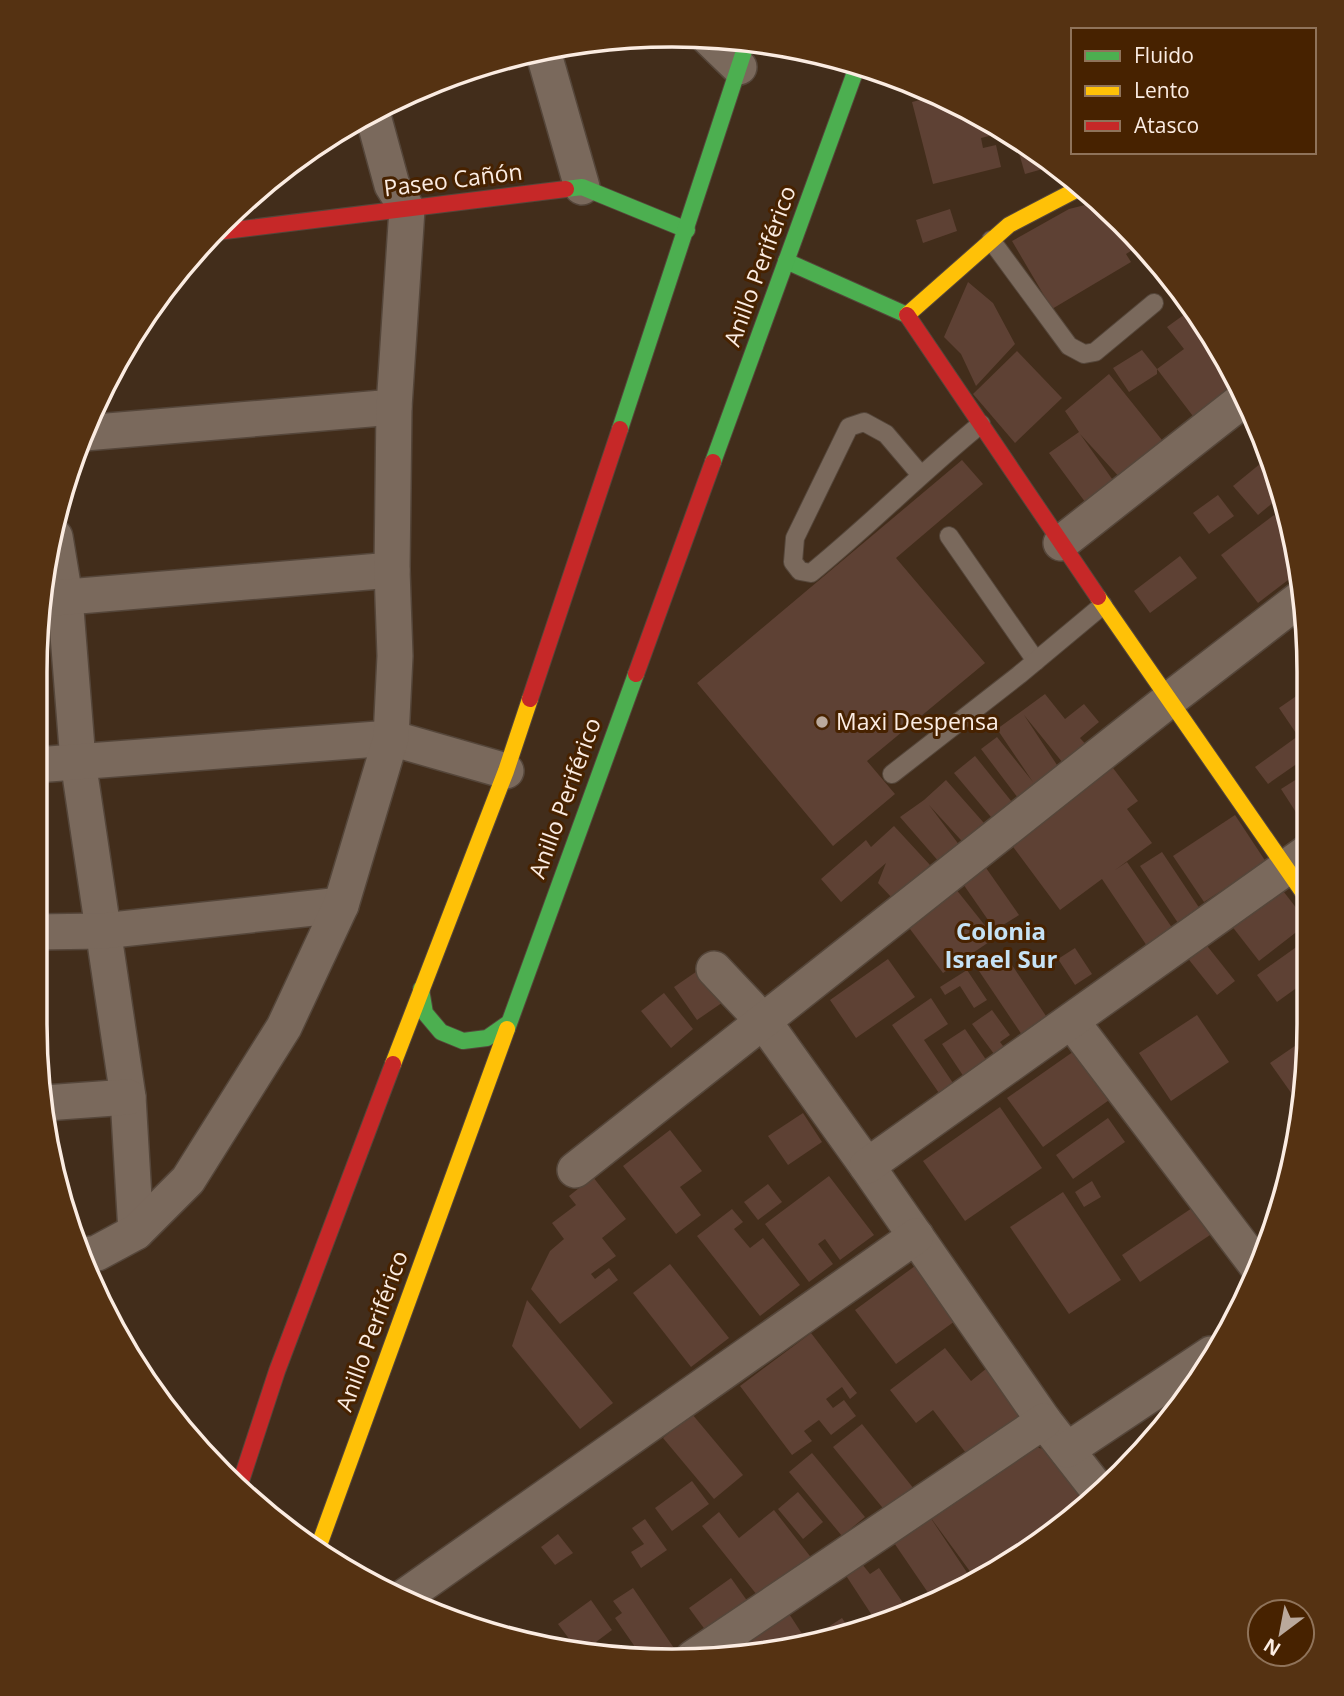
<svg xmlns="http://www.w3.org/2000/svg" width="1344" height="1696" font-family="'Open Sans',sans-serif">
<rect width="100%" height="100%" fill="#422d1b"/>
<g fill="#5e4134">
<polygon points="939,95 954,101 1005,132 981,138 983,148 996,145 1001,167 933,184 912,102"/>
<polygon points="1015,139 1057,165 1025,174"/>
<polygon points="1097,202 1142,244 1126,254 1131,262 1052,309 1012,241 1069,209"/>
<polygon points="950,209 957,231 923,243 916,220"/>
<polygon points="968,282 993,303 1015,344 976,386 961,354 944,337"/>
<polygon points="1185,314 1234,381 1227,386 1235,397 1199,424 1157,369 1184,349 1167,327"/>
<polygon points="1142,350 1157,369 1157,374 1129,392 1113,368"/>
<polygon points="1017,351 1062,398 1015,443 973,394"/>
<polygon points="1109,374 1166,445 1122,480 1080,434 1120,490 1091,510 1049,453 1079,432 1065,411"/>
<polygon points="1266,459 1276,470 1281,496 1258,515 1233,486"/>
<polygon points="962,460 983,484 896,558 985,663 867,761 895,794 833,846 697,683"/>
<polygon points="1218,495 1234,516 1209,534 1193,513"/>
<polygon points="1274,515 1288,534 1296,574 1258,603 1221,555"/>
<polygon points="1180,556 1197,578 1150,613 1134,591"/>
<polygon points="1308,688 1308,729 1298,736 1279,708"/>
<polygon points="1045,694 1065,719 1084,704 1099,722 1080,738 1090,749 1067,768 1024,715 1061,771 1021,802 981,749 997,737 1033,782 997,729"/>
<polygon points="1298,736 1308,742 1308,756 1268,784 1255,767"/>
<polygon points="975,756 1016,807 996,823 954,773"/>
<polygon points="1113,768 1138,801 1127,809 1152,843 1115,870 1127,862 1175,932 1149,949 1102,879 1060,910 1011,844"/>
<polygon points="1308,772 1308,831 1281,789"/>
<polygon points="946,780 991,831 970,850 929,805 960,846 940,863 900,817 924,800"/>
<polygon points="1235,815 1266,862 1204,902 1173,856"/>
<polygon points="894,826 930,865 893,899 878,883 886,863 841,902 821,879 866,840 871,847"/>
<polygon points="1162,852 1204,915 1182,929 1140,866"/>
<polygon points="984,865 1019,915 995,930 961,881"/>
<polygon points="1280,887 1308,923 1259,961 1231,925"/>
<polygon points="955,888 995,938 943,973 907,925"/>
<polygon points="1309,938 1309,979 1277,1002 1257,975"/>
<polygon points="1204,942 1235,981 1217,995 1186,956"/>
<polygon points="1075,948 1092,974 1075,985 1058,959"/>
<polygon points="1004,953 1048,1019 1022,1035 979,971"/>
<polygon points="888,959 915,997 856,1038 830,1000"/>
<polygon points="706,965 729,998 697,1020 674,987"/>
<polygon points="967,970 987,1000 974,1008 960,986 945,995 940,987"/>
<polygon points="664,993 693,1029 671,1048 641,1011"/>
<polygon points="931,998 948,1024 924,1040 955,1086 941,1096 892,1025"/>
<polygon points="992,1010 1010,1035 1000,1042 1010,1055 997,1058 972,1024"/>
<polygon points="1197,1015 1229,1062 1171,1101 1139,1053"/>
<polygon points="965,1029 991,1067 968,1083 942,1044"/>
<polygon points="1308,1037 1302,1092 1294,1097 1270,1063"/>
<polygon points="1077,1049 1112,1098 1043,1147 1007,1098"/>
<polygon points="1000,1107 1042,1168 965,1221 923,1161"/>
<polygon points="803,1113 822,1142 788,1165 768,1136"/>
<polygon points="1108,1118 1125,1142 1073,1179 1056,1155"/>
<polygon points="670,1130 702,1171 680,1187 701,1215 676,1234 623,1166"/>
<polygon points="829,1176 874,1235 840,1260 825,1239 818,1244 833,1264 809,1282 765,1224"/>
<polygon points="593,1177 626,1219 602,1238 616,1256 591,1274 595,1279 609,1268 618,1280 560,1324 531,1289 550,1251 564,1239 552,1223 576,1205 569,1196"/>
<polygon points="1092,1181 1101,1197 1084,1207 1075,1192"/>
<polygon points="768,1184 782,1202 758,1220 744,1202"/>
<polygon points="1063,1192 1121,1280 1069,1314 1010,1227"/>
<polygon points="1201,1202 1219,1229 1140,1282 1122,1255"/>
<polygon points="732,1209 743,1222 734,1229 750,1248 763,1238 800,1285 760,1316 697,1236"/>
<polygon points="670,1264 729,1338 691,1367 633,1293"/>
<polygon points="915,1266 955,1321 896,1364 855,1310"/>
<polygon points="527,1300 613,1403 580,1429 512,1346"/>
<polygon points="811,1333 857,1393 850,1399 842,1387 826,1399 833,1408 844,1400 856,1416 831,1435 819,1420 804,1431 812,1441 792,1455 740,1386"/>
<polygon points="945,1348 971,1381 987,1368 1024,1415 969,1457 933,1410 916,1423 890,1390"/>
<polygon points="692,1414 743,1475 714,1499 663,1438"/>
<polygon points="862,1424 914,1489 886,1512 833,1447"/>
<polygon points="1020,1443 1047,1450 1089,1505 1000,1569 977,1581 928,1514 972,1580 960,1588 933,1600 888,1534"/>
<polygon points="812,1453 865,1517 842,1536 789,1472"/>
<polygon points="692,1481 709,1504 672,1531 655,1508"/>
<polygon points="798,1492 823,1522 803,1539 778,1509"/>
<polygon points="774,1510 813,1560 761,1600 702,1526 719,1512 739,1538"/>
<polygon points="645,1519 667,1550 641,1568 631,1552 644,1544 632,1528"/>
<polygon points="558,1534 573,1553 555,1565 541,1547"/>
<polygon points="862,1564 870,1574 879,1568 908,1610 877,1623 845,1574"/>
<polygon points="731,1578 748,1602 706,1631 689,1608"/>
<polygon points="633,1588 678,1654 668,1661 642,1657 615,1618 622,1613 613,1601"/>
<polygon points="591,1600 612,1630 596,1642 603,1652 576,1648 558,1624"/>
<polygon points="786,1609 808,1643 716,1655"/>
<polygon points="842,1618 852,1633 836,1639 817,1642 813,1637"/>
</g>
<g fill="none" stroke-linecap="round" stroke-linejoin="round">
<g stroke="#55463a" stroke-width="20">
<g id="lane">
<polyline points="991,240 1069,346 1084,354 1095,352 1154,303"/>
<path d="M920,474l-34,-40 -22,-12 -15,5 -54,111 -2,24 7,9 11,2c59,-48 111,-101 170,-149"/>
<polyline points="949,536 1036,661"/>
<polyline points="892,774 1019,675 1103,605"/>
</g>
</g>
<g stroke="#55463a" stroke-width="38">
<g id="street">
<polyline points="708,37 739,67"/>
<polyline points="543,51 582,187"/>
<polyline points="84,433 394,407"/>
<polyline points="55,537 65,597 78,761 128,1097 136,1232"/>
<polyline points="1061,543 1244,399"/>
<polyline points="43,599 392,570"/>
<polyline points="36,765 391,738 506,771"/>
<polyline points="35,932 103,931 341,905"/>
<polyline points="714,969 764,1022 867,1166 1044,1421 1101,1494"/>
<polyline points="1072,1022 1260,1270"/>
<polyline points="45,1103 128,1097"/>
<polyline points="867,1166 1308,852"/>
<polyline points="575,1170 1169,700 1301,598"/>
<polyline points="84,1255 97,1253 136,1232 188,1180 284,1027 341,905 391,738 395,656 392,570 394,407 407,209 392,185 372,112"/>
<polyline points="1067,1450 1211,1354"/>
<polyline points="404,1597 916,1236"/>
<polyline points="693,1658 1044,1421"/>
</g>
</g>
<g stroke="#55463a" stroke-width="18">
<g id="fast">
<polyline points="566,189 582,187 687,230"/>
<polyline points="786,261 907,315"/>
<polyline points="620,429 747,42"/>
<polyline points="713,462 858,64"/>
<polyline points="421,989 425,1013 441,1032 463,1041 487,1038 507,1024"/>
<polyline points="507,1029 636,674"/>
</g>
</g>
<g stroke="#55463a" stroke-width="18">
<g id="slow">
<polyline points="907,315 1009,225 1074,191 1083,189"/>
<polyline points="1098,597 1309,901"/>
<polyline points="393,1064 506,771 530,699"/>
<polyline points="318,1548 507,1029"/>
</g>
</g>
<g stroke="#55463a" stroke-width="18">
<g id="jam">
<polyline points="217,232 566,189"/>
<polyline points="907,315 1098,597"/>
<polyline points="636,674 713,462"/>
<polyline points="530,699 620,429"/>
<polyline points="239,1487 277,1371 393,1064"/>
</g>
</g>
<use href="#lane" stroke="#7a695c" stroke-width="18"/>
<use href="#street" stroke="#7a695c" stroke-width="35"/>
<use href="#fast" stroke="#4caf50" stroke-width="16"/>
<use href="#slow" stroke="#ffc107" stroke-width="16"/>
<use href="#jam" stroke="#c62828" stroke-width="16"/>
</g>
<circle fill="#baa99c" stroke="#472200" stroke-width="2.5" cx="822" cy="722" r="7"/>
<g text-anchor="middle" stroke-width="6" stroke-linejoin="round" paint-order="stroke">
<g font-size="23" fill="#fbece2" stroke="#472200">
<text transform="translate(453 180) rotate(-7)" y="8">Paseo Cañón</text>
<text transform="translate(760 266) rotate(-70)" y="8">Anillo Periférico</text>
<text transform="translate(565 798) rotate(-70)" y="8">Anillo Periférico</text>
<text transform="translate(372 1331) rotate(-70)" y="8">Anillo Periférico</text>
</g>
<g font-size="23" fill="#fbece2" stroke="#472200" text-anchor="start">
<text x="836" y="730">Maxi Despensa</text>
</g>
<g font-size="24" font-weight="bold" fill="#c5e2f5" stroke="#472200">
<text x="1001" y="940">Colonia<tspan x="1001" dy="28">Israel Sur</tspan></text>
</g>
</g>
<path d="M0 0H1344V1696H0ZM672 47H672A625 625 0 0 1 1297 672V1024A625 625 0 0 1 672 1649H672A625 625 0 0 1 47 1024V672A625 625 0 0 1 672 47Z" fill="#553212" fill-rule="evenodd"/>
<path fill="none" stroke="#fbece2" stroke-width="3.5" d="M672 47H672A625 625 0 0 1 1297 672V1024A625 625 0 0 1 672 1649H672A625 625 0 0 1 47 1024V672A625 625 0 0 1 672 47Z"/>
<rect x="1071" y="28" width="245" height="126" fill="#472200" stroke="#8f735a" stroke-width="2"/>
<rect x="1085" y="51" width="35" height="10" fill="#4caf50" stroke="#8f735a" stroke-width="2"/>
<text x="1134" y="63" font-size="21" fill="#fbece2">Fluido</text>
<rect x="1085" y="86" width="35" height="10" fill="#ffc107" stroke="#8f735a" stroke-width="2"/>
<text x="1134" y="98" font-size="21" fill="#fbece2">Lento</text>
<rect x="1085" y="121" width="35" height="10" fill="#c62828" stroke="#8f735a" stroke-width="2"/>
<text x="1134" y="133" font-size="21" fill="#fbece2">Atasco</text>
<g transform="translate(1281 1633) rotate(212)"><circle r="33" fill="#472200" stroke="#8f735a" stroke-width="2"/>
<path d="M0-5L12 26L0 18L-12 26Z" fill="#baa99c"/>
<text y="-10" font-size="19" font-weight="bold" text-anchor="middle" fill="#fbece2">N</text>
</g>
</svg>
